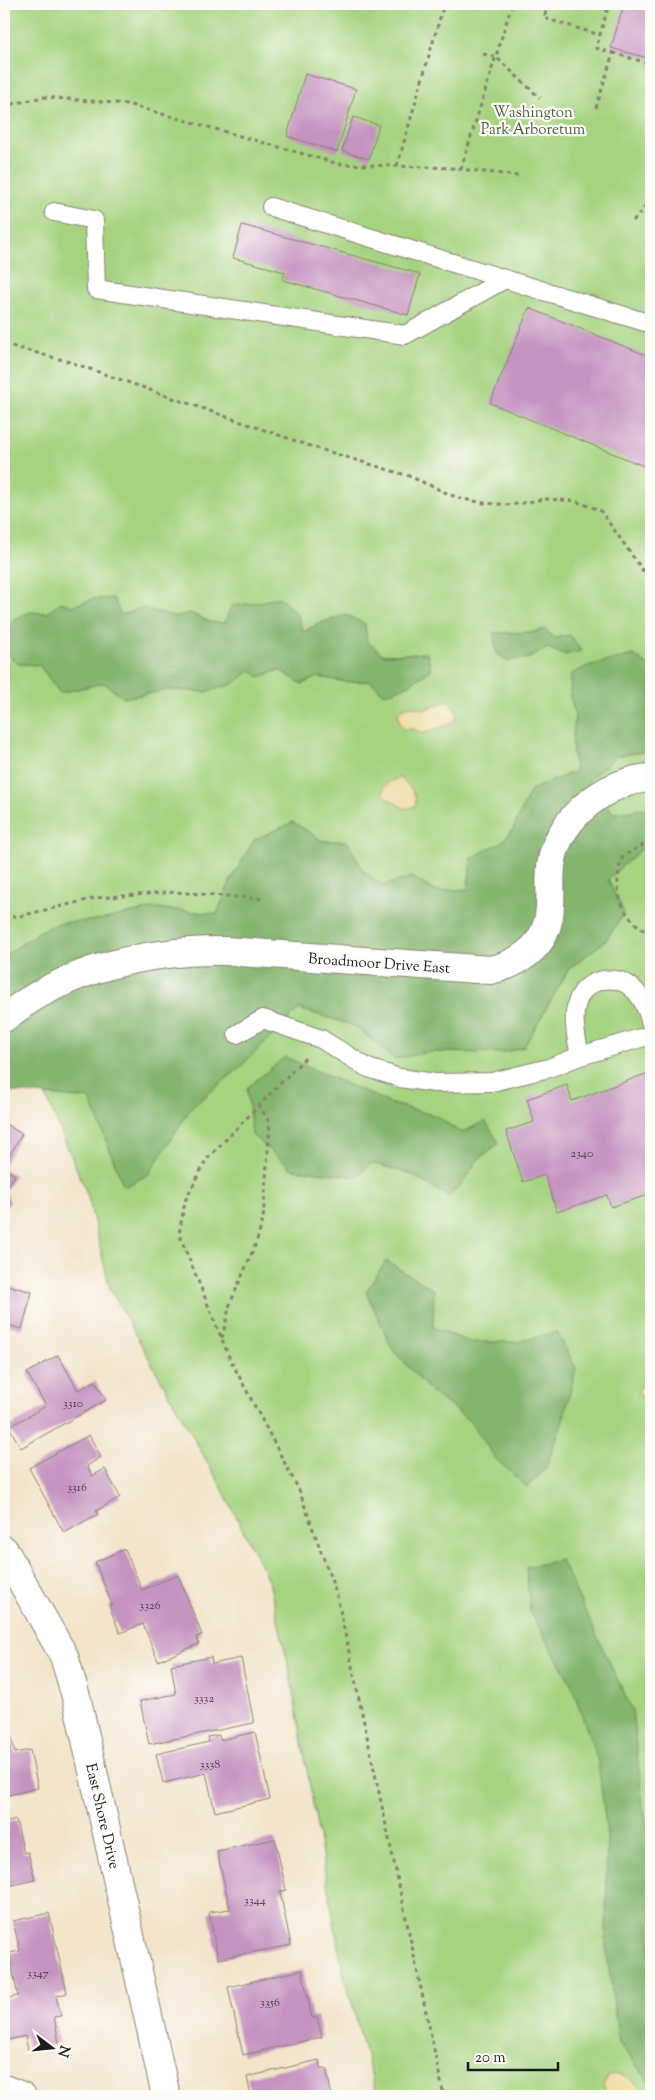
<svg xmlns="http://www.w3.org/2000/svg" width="655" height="2100" font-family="'Sorts Mill Goudy',serif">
<rect width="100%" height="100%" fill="#fdfcf7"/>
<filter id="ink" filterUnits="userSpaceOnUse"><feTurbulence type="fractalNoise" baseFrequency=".02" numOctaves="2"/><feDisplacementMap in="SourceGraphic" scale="10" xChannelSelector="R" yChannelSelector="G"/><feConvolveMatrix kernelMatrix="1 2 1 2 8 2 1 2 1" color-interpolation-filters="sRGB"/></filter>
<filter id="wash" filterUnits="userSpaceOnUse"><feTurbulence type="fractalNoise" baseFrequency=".0096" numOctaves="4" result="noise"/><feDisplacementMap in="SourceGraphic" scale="20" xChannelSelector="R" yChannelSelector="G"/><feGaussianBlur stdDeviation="1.12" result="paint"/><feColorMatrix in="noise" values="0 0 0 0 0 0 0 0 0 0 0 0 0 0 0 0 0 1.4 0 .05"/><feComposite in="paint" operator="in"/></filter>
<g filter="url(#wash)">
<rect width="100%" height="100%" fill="#f3e4ca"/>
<polygon fill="#a6d380" stroke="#61784e" points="4,4 651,4 651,2096 377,2096 342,1967 288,1663 269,1582 223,1490 110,1289 88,1196 4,996"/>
<g fill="#84b56e" stroke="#506845">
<polygon points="279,597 297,614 303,632 320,623 346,615 365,624 367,642 384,655 427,653 431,670 407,686 385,694 370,681 346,682 318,677 302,684 280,670 259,677 251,670 233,684 206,692 168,690 124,698 104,683 60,693 39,665 18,664 4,651 4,631 7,623 30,612 47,613 61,602 73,606 92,599 113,598 121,615 142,608 176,617 190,613 210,622 225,623 231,606 260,602"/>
<polygon points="545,629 554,638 570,635 581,651 563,655 548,648 529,658 506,661 497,653 493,633 534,632"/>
<polygon points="634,655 651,668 651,751 616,756 588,780 613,813 651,808 651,846 639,851 608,879 624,913 606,940 569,969 524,1047 503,1053 429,1052 394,1059 355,1026 299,1009 238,1069 190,1109 149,1174 124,1187 90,1099 4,1091 4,951 8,954 38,932 59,923 99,920 156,908 217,914 230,882 254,840 293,822 323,841 347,841 363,870 382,886 412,877 435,891 468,889 471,858 502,842 513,829 531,790 575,771 572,744 575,716 570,696 571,674 590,665"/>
<polygon points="285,1057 392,1104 437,1116 461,1133 485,1121 499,1143 477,1160 466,1179 449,1197 411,1174 371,1163 357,1177 292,1169 252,1135 247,1088"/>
<polygon points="386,1261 434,1290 433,1327 469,1342 517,1342 557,1332 576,1368 563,1420 545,1470 527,1487 496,1459 471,1422 430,1391 393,1350 366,1292"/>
<polygon points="561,1560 632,1710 643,1806 651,1849 651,2084 619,2043 606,1947 607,1835 598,1762 571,1683 530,1612 526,1567"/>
</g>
<g fill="#eeda9e" stroke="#857b5d">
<path d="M448,701l9,10c2,18 -24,15 -33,23l-10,-5h-10l-4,-5 -2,-10 5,-6 9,-2 12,3z"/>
<path d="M401,778c7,7 18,16 14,28l-10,3 -22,-14c-1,-9 9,-17 18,-17z"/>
<polygon points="651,1369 651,1399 639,1395 638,1390"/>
<path d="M614,2074c12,0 21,5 26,16l-1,6h-31l-5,-11 4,-8z"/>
</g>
<g id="blocks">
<g fill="#c493c0">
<polygon points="624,4 651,4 651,59 611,48"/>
<polygon points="305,74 356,89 337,152 287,136"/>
<polygon points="353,117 379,125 369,159 342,151"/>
<polygon points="242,225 420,274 408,315 283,280 285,272 233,258"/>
<polygon points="529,308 651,357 651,469 490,403"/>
<polygon points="651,1072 651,1194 611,1207 607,1195 557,1212 545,1175 523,1182 506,1131 534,1122 527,1099 567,1085 572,1101"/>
<polygon points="4,1123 22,1134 4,1165"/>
<polygon points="4,1169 15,1175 5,1191 10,1202 4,1212"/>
<polygon points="4,1284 32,1292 22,1329 4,1324"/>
<polygon points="58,1355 78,1390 95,1381 106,1400 21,1448 9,1427 46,1406 27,1373"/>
<polygon points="89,1435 101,1457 87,1466 92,1476 105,1469 120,1497 96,1511 98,1514 64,1533 29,1468"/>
<polygon points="125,1549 142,1590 178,1575 202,1635 196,1637 199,1644 158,1661 143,1624 120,1633 109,1606 112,1605 95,1562"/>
<polygon points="211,1657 212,1664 241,1658 254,1723 149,1744 140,1701 176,1694 171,1665"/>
<polygon points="5,1708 15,1753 30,1750 38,1788 4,1796"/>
<polygon points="255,1732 270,1799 215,1812 206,1773 163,1783 156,1754 209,1742 208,1737 219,1735 220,1740"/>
<polygon points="16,1820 24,1853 28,1852 35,1880 4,1887 4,1823"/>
<polygon points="275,1839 286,1890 280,1892 291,1945 218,1959 209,1912 230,1909 217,1851"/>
<polygon points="49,1913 67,1993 56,1996 61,2016 54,2017 59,2043 28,2050 25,2036 4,2041 4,1999 18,1996 9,1953 20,1951 13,1921"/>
<polygon points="302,1970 312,2018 317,2017 322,2037 243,2055 228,1987"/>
<polygon points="319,2060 320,2068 326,2068 332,2096 251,2096 247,2077"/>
</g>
</g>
</g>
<g filter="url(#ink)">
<use href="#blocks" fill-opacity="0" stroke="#888073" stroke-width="1"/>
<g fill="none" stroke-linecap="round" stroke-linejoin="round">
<g stroke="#888073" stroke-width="20">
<g id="service">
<polyline points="271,207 651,324"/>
<polyline points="54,212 94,220 96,289 405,335 505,279"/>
<polyline points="237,1034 263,1019 321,1039 368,1068 400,1078 435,1083 492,1082 549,1068 580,1056 651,1035"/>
<path d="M580,1056c-4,-19 -11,-47 3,-65 4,-5 13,-10 20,-11 29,-4 42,19 48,44"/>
</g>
</g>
<g stroke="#888073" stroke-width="30">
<g id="minor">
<path d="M4,1018c63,-50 143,-68 222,-67l264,19c26,-5 52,-21 58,-49 5,-19 0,-41 4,-61 8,-44 56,-80 99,-82"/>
<polyline points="4,1550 64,1656 77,1700 166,2096"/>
<polyline points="4,2089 22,2096"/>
</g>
</g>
<g stroke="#888073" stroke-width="3" stroke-dasharray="4 4" stroke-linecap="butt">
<polyline points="548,4 544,18 600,35"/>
<polyline points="613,53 651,64"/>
<polyline points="483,54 496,57 540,98"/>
<polyline points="4,106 43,97 127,104 339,164 452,168 518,176"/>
<polyline points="596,108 613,53 596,48 609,4"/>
<polyline points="397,166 444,4"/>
<polyline points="461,169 512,4"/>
<polyline points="633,221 651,200"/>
<polyline points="4,344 70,362 313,447 409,476 458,498 484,503 511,505 545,499 575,501 600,510 651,582"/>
<path d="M651,841l-28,15c-12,33 -3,61 28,79"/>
<polyline points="4,917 20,916 96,898 175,892 263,899"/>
<polyline points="305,1058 206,1160 185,1201 179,1234 230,1359 299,1490 337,1596 444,2096"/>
<polyline points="222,1338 230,1304 256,1243 263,1220 270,1123 260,1107"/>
</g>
<use href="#service" stroke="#fff" stroke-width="18"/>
<use href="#minor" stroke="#fff" stroke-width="28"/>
</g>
</g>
<g text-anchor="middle" stroke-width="4.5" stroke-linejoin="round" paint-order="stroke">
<g font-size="12" fill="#463a45">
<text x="582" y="1157">2340</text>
<text x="73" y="1407">3310</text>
<text x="77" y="1491">3316</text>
<text x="150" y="1609">3326</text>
<text x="204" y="1702">3332</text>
<text x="210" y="1768">3338</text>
<text x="255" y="1904">3344</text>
<text x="38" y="1977">3347</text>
<text x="270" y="2006">3356</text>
</g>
<g font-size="15" fill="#4c5c3f" stroke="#fdfcf7">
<text x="533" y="117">Washington<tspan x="533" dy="17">Park Arboretum</tspan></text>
</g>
<g font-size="15" fill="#1c1c1c" stroke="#fdfcf7">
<text transform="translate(379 963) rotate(4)" y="5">Broadmoor Drive East</text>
<text transform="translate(103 1816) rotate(77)" y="5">East Shore Drive</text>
</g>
</g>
<rect width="655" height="2100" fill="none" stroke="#fdfcf7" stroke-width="20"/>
<g transform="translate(52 2048) rotate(106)" stroke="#fdfcf7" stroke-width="4" paint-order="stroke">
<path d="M0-4L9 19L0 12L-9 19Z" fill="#1c1c1c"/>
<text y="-8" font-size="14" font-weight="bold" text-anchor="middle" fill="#1c1c1c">N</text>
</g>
<path d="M468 2062v8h90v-8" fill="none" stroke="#1c1c1c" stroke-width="2.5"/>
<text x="475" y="2062" font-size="15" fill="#1c1c1c" stroke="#fdfcf7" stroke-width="4" paint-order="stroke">20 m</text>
</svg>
